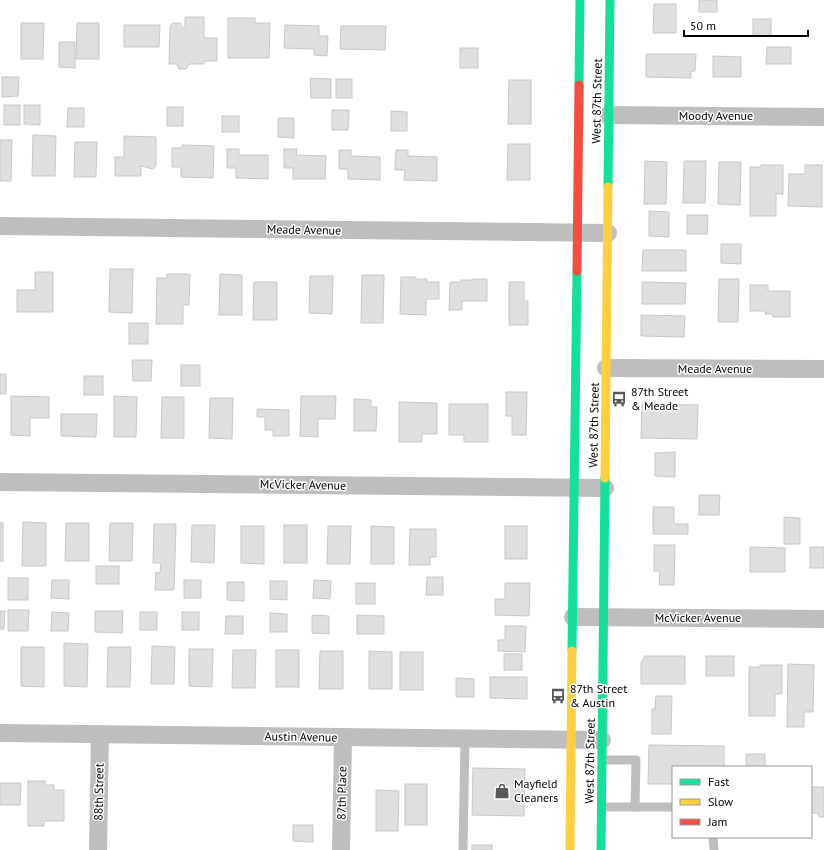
<svg xmlns="http://www.w3.org/2000/svg" width="824" height="850" font-family="'PT Sans',sans-serif">
<rect width="100%" height="100%" fill="#fff"/>
<g fill="#dfdfdf" stroke="#c7c7c7">
<rect x="699" y="0" width="18" height="12"/>
<polygon points="654,4 676,4 676,33 653,33"/>
<polygon points="185,17 204,17 204,38 217,38 217,61 204,61 204,64 189,64 186,69 179,69 177,64 169,64 170,26 173,23 180,23 182,28 185,28"/>
<polygon points="228,18 255,18 255,23 270,23 269,58 228,58"/>
<rect x="753" y="19" width="18" height="17"/>
<polygon points="21,23 44,23 43,59 21,59"/>
<polygon points="77,23 99,23 99,59 76,59"/>
<polygon points="124,25 160,25 159,47 124,47"/>
<polygon points="285,25 319,26 319,36 328,36 327,56 314,55 314,49 284,48"/>
<polygon points="341,26 386,26 385,50 340,49"/>
<polygon points="59,42 75,42 75,68 59,67"/>
<polygon points="767,47 791,47 791,64 766,64"/>
<rect x="460" y="48" width="18" height="20"/>
<polygon points="646,54 696,54 695,71 691,71 691,78 646,77"/>
<polygon points="713,56 741,57 741,77 713,77"/>
<polygon points="2,77 19,77 18,96 2,97"/>
<polygon points="310,78 331,79 331,98 311,98"/>
<rect x="336" y="79" width="16" height="19"/>
<polygon points="509,80 531,80 531,124 508,124"/>
<rect x="4" y="105" width="16" height="20"/>
<polygon points="24,105 40,105 40,125 24,124"/>
<rect x="167" y="107" width="16" height="19"/>
<polygon points="68,108 84,108 84,127 67,127"/>
<polygon points="332,110 349,110 348,130 332,130"/>
<polygon points="391,111 407,112 407,131 391,131"/>
<rect x="222" y="116" width="17" height="16"/>
<polygon points="278,118 294,118 294,138 278,137"/>
<polygon points="33,135 56,136 55,176 32,176"/>
<polygon points="124,136 156,137 156,166 153,169 141,166 141,176 115,176 115,157 124,157"/>
<polygon points="0,140 12,140 11,181 0,181"/>
<polygon points="75,142 97,142 96,177 74,177"/>
<polygon points="508,144 530,144 530,180 507,180"/>
<polygon points="182,145 214,146 213,178 181,177 181,167 172,167 172,148 182,148"/>
<polygon points="227,149 239,149 239,155 268,155 268,179 236,178 236,168 227,168"/>
<polygon points="284,149 297,149 296,155 326,156 325,179 293,179 293,168 284,168"/>
<polygon points="339,150 351,150 351,156 380,157 380,180 348,179 348,169 339,169"/>
<polygon points="396,150 408,150 408,156 437,157 437,181 404,180 405,170 395,170"/>
<polygon points="645,161 667,162 666,204 644,204"/>
<polygon points="684,161 706,161 705,203 683,203"/>
<polygon points="719,162 741,162 740,205 718,204"/>
<polygon points="761,165 783,165 783,194 776,194 776,216 750,216 750,167 761,167"/>
<polygon points="805,165 822,165 822,207 788,206 789,174 805,174"/>
<polygon points="649,211 669,212 669,237 649,236"/>
<polygon points="687,215 708,215 707,234 687,234"/>
<polygon points="721,244 741,244 741,264 721,263"/>
<polygon points="643,250 686,250 686,271 642,271"/>
<polygon points="110,269 133,269 132,313 109,312"/>
<polygon points="35,272 53,272 53,312 17,312 17,290 35,290"/>
<polygon points="167,274 190,274 189,305 183,305 183,324 156,324 157,278 167,278"/>
<polygon points="220,274 242,275 242,315 219,315"/>
<polygon points="362,275 384,275 383,323 361,323"/>
<polygon points="310,276 333,276 332,314 309,313"/>
<polygon points="401,277 416,277 416,279 427,279 427,282 439,282 439,299 426,299 426,315 400,314"/>
<polygon points="473,279 487,279 487,301 462,301 462,310 449,310 450,282 461,282 461,280 473,280"/>
<polygon points="719,279 739,279 738,322 718,322"/>
<polygon points="254,282 277,282 277,320 253,320"/>
<polygon points="509,282 524,282 524,301 528,301 528,325 509,325"/>
<polygon points="642,282 686,283 685,304 642,304"/>
<polygon points="750,285 768,285 768,291 790,291 790,317 773,317 772,314 765,314 766,311 750,311"/>
<polygon points="641,315 685,316 684,337 641,336"/>
<rect x="129" y="323" width="19" height="21"/>
<polygon points="132,360 152,360 151,381 133,381"/>
<rect x="181" y="365" width="19" height="21"/>
<rect x="0" y="374" width="6" height="20"/>
<rect x="84" y="376" width="19" height="19"/>
<polygon points="506,392 527,392 526,435 512,435 512,416 506,416"/>
<polygon points="11,396 49,397 49,418 30,418 30,436 11,435"/>
<polygon points="114,396 137,397 136,437 114,437"/>
<polygon points="301,396 336,396 335,419 318,419 318,437 300,436"/>
<polygon points="162,397 184,397 184,438 161,438"/>
<polygon points="210,398 233,398 232,439 209,438"/>
<polygon points="354,399 371,400 371,407 377,407 376,431 354,431"/>
<polygon points="399,402 437,403 437,434 422,434 422,442 399,442"/>
<polygon points="449,404 488,404 488,442 464,442 464,435 449,435"/>
<polygon points="642,404 698,405 697,439 641,438"/>
<polygon points="257,409 289,410 289,436 273,436 273,430 265,430 265,417 257,417"/>
<polygon points="61,414 97,414 96,437 61,436"/>
<polygon points="675,452 675,477 655,476 655,453"/>
<polygon points="699,495 720,495 719,515 699,515"/>
<polygon points="653,507 674,507 674,524 688,524 688,534 653,534"/>
<polygon points="784,517 800,518 800,544 784,544"/>
<polygon points="23,522 46,523 46,566 22,566"/>
<rect x="0" y="523" width="3" height="38"/>
<polygon points="66,523 89,523 89,561 65,561"/>
<polygon points="110,523 133,523 132,561 109,561"/>
<polygon points="154,524 176,524 174,590 155,590 156,572 160,573 161,563 153,563"/>
<polygon points="192,525 215,525 214,563 191,562"/>
<rect x="284" y="525" width="23" height="38"/>
<polygon points="241,526 264,526 264,564 241,563"/>
<polygon points="328,526 351,526 350,564 327,564"/>
<polygon points="371,526 394,527 394,564 371,564"/>
<rect x="505" y="526" width="22" height="33"/>
<polygon points="410,529 436,529 436,557 430,557 430,565 409,565"/>
<polygon points="654,545 675,545 674,585 659,585 660,571 654,571"/>
<polygon points="750,547 785,548 785,572 750,572"/>
<rect x="810" y="547" width="14" height="21"/>
<rect x="96" y="566" width="23" height="18"/>
<polygon points="427,577 443,577 443,595 426,595"/>
<rect x="8" y="578" width="20" height="22"/>
<polygon points="52,580 69,580 69,599 51,598"/>
<rect x="184" y="580" width="17" height="18"/>
<polygon points="314,580 331,581 330,599 313,598"/>
<polygon points="270,581 287,581 287,600 270,599"/>
<polygon points="227,582 244,582 244,601 227,600"/>
<rect x="356" y="583" width="19" height="21"/>
<polygon points="505,583 530,583 529,616 495,615 495,599 505,599"/>
<polygon points="8,610 29,610 28,631 8,631"/>
<polygon points="0,611 5,611 4,629 0,629"/>
<polygon points="95,611 123,611 122,633 95,632"/>
<polygon points="52,612 69,613 68,631 51,631"/>
<rect x="140" y="612" width="17" height="18"/>
<rect x="182" y="612" width="17" height="18"/>
<polygon points="270,613 287,614 287,632 270,632"/>
<polygon points="312,615 329,616 329,634 312,633"/>
<polygon points="357,615 384,616 384,634 357,634"/>
<polygon points="226,616 243,616 243,634 225,634"/>
<polygon points="505,626 526,626 525,652 498,651 498,640 505,640"/>
<polygon points="64,643 88,644 87,687 64,686"/>
<polygon points="152,646 175,647 174,684 151,684"/>
<polygon points="21,647 44,647 44,687 21,686"/>
<polygon points="108,647 131,647 130,687 107,687"/>
<polygon points="189,649 213,649 212,687 189,686"/>
<polygon points="233,650 256,650 255,688 232,688"/>
<rect x="276" y="650" width="23" height="37"/>
<polygon points="320,651 343,651 343,689 319,689"/>
<polygon points="369,651 392,652 392,689 369,689"/>
<rect x="400" y="652" width="23" height="38"/>
<rect x="504" y="654" width="18" height="16"/>
<polygon points="645,656 685,656 685,684 641,684 641,663"/>
<rect x="706" y="656" width="28" height="20"/>
<polygon points="788,664 814,665 813,712 804,712 804,727 787,727"/>
<polygon points="760,665 782,665 782,694 775,694 775,716 749,716 749,667 760,667"/>
<polygon points="490,677 527,677 527,699 490,698"/>
<polygon points="456,678 474,679 474,697 456,697"/>
<polygon points="656,696 672,696 671,734 652,734 652,709 655,709"/>
<polygon points="649,745 724,746 724,767 673,767 673,784 648,784"/>
<rect x="746" y="754" width="19" height="13"/>
<polygon points="473,768 525,769 524,816 472,815"/>
<polygon points="28,781 45,781 45,785 54,785 54,790 64,790 64,821 44,821 44,826 28,826"/>
<polygon points="0,783 21,783 20,805 0,805"/>
<rect x="405" y="784" width="22" height="41"/>
<polygon points="811,787 824,787 824,817 819,817 818,813 811,813"/>
<polygon points="376,790 399,791 398,831 376,831"/>
<polygon points="293,825 313,825 313,842 293,841"/>
<rect x="472" y="845" width="20" height="5"/>
</g>
<g fill="none" stroke-linecap="round" stroke-linejoin="round">
<g stroke="#bebebe" stroke-width="9">
<polyline points="602,760 636,760 635,807"/>
<polyline points="602,807 673,807"/>
<polyline points="713,837 714,850"/>
<polyline points="463,850 465,738"/>
</g>
<g stroke="#bebebe" stroke-width="18">
<polyline points="608,115 824,117"/>
<polyline points="0,226 608,233"/>
<polyline points="606,368 824,369"/>
<polyline points="0,482 605,488"/>
<polyline points="573,617 824,619"/>
<polyline points="0,733 602,740"/>
<polyline points="98,850 100,734"/>
<polyline points="341,850 343,737"/>
</g>
<g stroke="#16e098" stroke-width="9">
<polyline points="579,85 580,0"/>
<polyline points="608,187 610,0"/>
<polyline points="572,651 577,271"/>
<polyline points="601,850 605,478"/>
</g>
<g stroke="#ffcf43" stroke-width="9">
<polyline points="605,478 608,187"/>
<polyline points="570,850 572,651"/>
</g>
<polyline stroke="#f24e42" stroke-width="9" points="577,271 579,85"/>
</g>
<defs>
<g id="bus-bare" transform="scale(1.2)"><path d="M-5-6H5V4H4V6H2V4H-2V6H-4V4H-5ZM-3.5-4V0h7V-4ZM-3.5 1.2v1.5H-2V1.2ZM2 1.2v1.5H3.5V1.2Z" fill="#595959" stroke="#fff" stroke-width="2.5" paint-order="stroke"/></g>
<g id="shop-bare" transform="scale(1.2)"><path d="M-5-2.5h2.3a2.7 3.5 0 0 1 5.4 0H5L5.5 6h-11ZM-1.5-2.5h3a1.5 2.3 0 0 0-3 0Z" fill="#595959" stroke="#fff" stroke-width="2.5" paint-order="stroke"/></g>
</defs>
<g fill-rule="evenodd">
<use href="#bus-bare" x="619" y="399"/>
<use href="#bus-bare" x="558" y="696"/>
<use href="#shop-bare" x="502" y="791"/>
</g>
<g text-anchor="middle" stroke-width="3" stroke-linejoin="round" paint-order="stroke">
<g font-size="12" fill="#000" stroke="#fff">
<text transform="translate(597 101) rotate(-89)" y="4">West 87th Street</text>
<text x="716" y="120">Moody Avenue</text>
<text transform="translate(304 230) rotate(1)" y="4">Meade Avenue</text>
<text x="715" y="373">Meade Avenue</text>
<text transform="translate(594 425) rotate(-89)" y="4">West 87th Street</text>
<text transform="translate(303 485) rotate(1)" y="4">McVicker Avenue</text>
<text x="698" y="622">McVicker Avenue</text>
<text transform="translate(301 737) rotate(1)" y="4">Austin Avenue</text>
<text transform="translate(590 761) rotate(-89)" y="4">West 87th Street</text>
<text transform="translate(99 792) rotate(-89)" y="4">88th Street</text>
<text transform="translate(342 793) rotate(-89)" y="4">87th Place</text>
</g>
<g font-size="12" fill="#000" stroke="#fff" text-anchor="start">
<text x="631" y="396">87th Street<tspan x="631" dy="14">&amp; Meade</tspan></text>
<text x="570" y="693">87th Street<tspan x="570" dy="14">&amp; Austin</tspan></text>
<text x="514" y="788">Mayfield<tspan x="514" dy="14">Cleaners</tspan></text>
</g>
</g>
<rect x="672" y="766" width="140" height="72" fill="#ffffff" stroke="#999999"/>
<rect x="680" y="779" width="20" height="6" fill="#16e098" stroke="#999999"/>
<text x="708" y="786" font-size="12" fill="#000000">Fast</text>
<rect x="680" y="799" width="20" height="6" fill="#ffcf43" stroke="#999999"/>
<text x="708" y="806" font-size="12" fill="#000000">Slow</text>
<rect x="680" y="819" width="20" height="6" fill="#f24e42" stroke="#999999"/>
<text x="708" y="826" font-size="12" fill="#000000">Jam</text>
<path d="M684 30v6h124v-6" fill="none" stroke="#000000" stroke-width="2"/>
<text x="690" y="30" font-size="12" fill="#000000" stroke="#ffffff" stroke-width="3" paint-order="stroke">50 m</text>
</svg>
